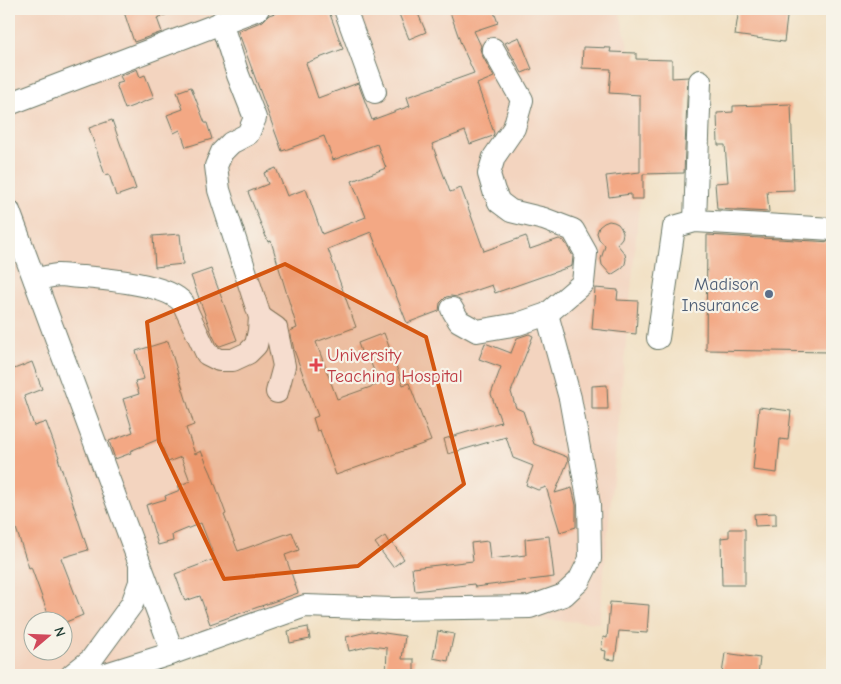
<svg xmlns="http://www.w3.org/2000/svg" width="841" height="684" font-family="'Comic Neue',sans-serif">
<rect width="100%" height="100%" fill="#f7f3e8"/>
<filter id="ink" filterUnits="userSpaceOnUse"><feTurbulence type="fractalNoise" baseFrequency=".02" numOctaves="2"/><feDisplacementMap in="SourceGraphic" scale="10" xChannelSelector="R" yChannelSelector="G"/><feConvolveMatrix kernelMatrix="1 2 1 2 8 2 1 2 1" color-interpolation-filters="sRGB"/></filter>
<filter id="wash" filterUnits="userSpaceOnUse"><feTurbulence type="fractalNoise" baseFrequency=".0096" numOctaves="4" result="noise"/><feDisplacementMap in="SourceGraphic" scale="20" xChannelSelector="R" yChannelSelector="G"/><feGaussianBlur stdDeviation="1.12" result="paint"/><feColorMatrix in="noise" values="0 0 0 0 0 0 0 0 0 0 0 0 0 0 0 0 0 1.4 0 .05"/><feComposite in="paint" operator="in"/></filter>
<g filter="url(#wash)">
<rect width="100%" height="100%" fill="#f1dfc1"/>
<path fill="#f3d4bf" fill-rule="evenodd" d="M9,9h610l28,115 -48,499 -290,-17 -186,69h-114zM32,622h30v30h-30z"/>
<g id="blocks">
<g fill="#f3a884">
<polygon points="123,9 178,9 179,10 157,18 162,32 134,42"/>
<polygon points="287,9 328,9 343,49 306,63 318,98 358,83 372,120 410,106 407,97 474,73 461,44 449,9 493,9 498,23 474,31 481,46 480,49 482,55 494,77 477,84 494,133 493,136 470,144 465,131 432,144 450,192 461,188 484,251 526,236 530,249 559,239 564,241 573,256 572,266 495,293 492,285 457,297 451,296 446,297 440,303 439,311 407,323 371,232 328,249 356,327 316,342 337,399 379,384 369,358 364,360 358,343 384,333 403,385 409,383 431,441 336,475 320,430 317,431 313,418 318,416 294,350 290,331 297,328 271,241 268,242 248,192 268,184 264,173 276,168 287,196 306,189 322,234 366,217 352,181 386,168 377,144 333,160 324,136 282,151 238,31 263,21 269,15"/>
<polygon points="397,9 416,9 426,32 409,39"/>
<polygon points="739,9 788,9 784,42 735,35"/>
<polygon points="519,37 532,69 522,73 505,43"/>
<polygon points="583,47 611,48 610,52 636,53 636,59 672,60 672,78 688,77 684,173 643,174 643,199 631,199 631,194 609,197 606,176 640,172 640,95 609,93 611,69 582,68"/>
<polygon points="137,69 140,77 145,75 154,98 125,109 116,84 123,82 120,76"/>
<polygon points="191,87 205,123 207,123 212,139 186,147 180,130 174,133 167,115 183,109 177,92"/>
<polygon points="791,104 794,190 767,191 769,212 717,209 715,183 728,182 725,145 718,145 717,113 733,112 733,106"/>
<polygon points="112,120 136,189 116,196 109,174 105,175 89,128"/>
<polygon points="609,221 614,222 618,224 621,228 623,233 622,238 617,244 625,254 626,259 625,264 622,268 611,275 602,265 601,259 605,246 599,239 597,233 599,227 604,223"/>
<polygon points="180,234 183,264 155,267 153,236"/>
<polygon points="707,235 832,242 830,352 706,350"/>
<polygon points="211,269 237,340 220,346 217,344 212,334 191,276"/>
<polygon points="595,288 618,290 617,300 638,301 636,334 592,329"/>
<polygon points="529,334 533,336 511,392 516,408 523,411 534,444 567,457 568,461 555,493 572,488 576,505 576,527 560,532 546,487 538,490 526,485 533,466 513,458 506,437 448,454 444,439 501,422 491,394 501,367 479,359 485,343 511,353 517,338"/>
<polygon points="168,341 194,425 186,428 195,454 201,451 211,473 226,514 224,515 238,551 292,532 299,550 285,555 298,593 210,624 200,596 185,601 175,574 215,559 201,523 172,535 173,541 158,545 146,505 166,499 165,496 180,490 178,486 190,481 181,457 168,462 159,439 130,451 131,453 115,459 109,441 133,432 123,399 139,394 135,381 144,379 136,351"/>
<polygon points="32,362 42,389 24,396 34,426 46,422 59,457 58,458 88,550 61,558 83,615 66,622 51,622 31,567 29,568 9,507 9,371"/>
<polygon points="607,385 608,409 592,409 592,386"/>
<polygon points="759,407 791,411 788,440 780,439 777,473 753,470"/>
<polygon points="776,513 776,525 755,526 754,514"/>
<polygon points="729,529 745,529 745,585 722,585 721,538 729,537"/>
<polygon points="385,536 389,543 391,541 404,559 393,567 375,543"/>
<polygon points="549,536 554,577 475,587 474,584 415,591 412,568 473,561 471,543 488,541 490,559 526,555 525,539"/>
<polygon points="610,602 649,605 647,633 619,631 615,660 605,659 606,651 601,650 603,637 607,638"/>
<polygon points="308,627 310,639 290,643 288,631"/>
<polygon points="371,631 405,636 402,659 414,659 414,675 386,675 387,648 370,646 349,651 346,637"/>
<polygon points="438,631 454,634 448,661 433,658"/>
<polygon points="725,653 760,658 758,675 722,674"/>
</g>
</g>
</g>
<g filter="url(#ink)">
<use href="#blocks" fill-opacity="0" stroke="#687665" stroke-width="1"/>
<g fill="none" stroke-linecap="round" stroke-linejoin="round">
<g stroke="#687665" stroke-width="24">
<g id="minor">
<polyline points="345,9 375,92"/>
<polyline points="9,104 258,9"/>
<polyline points="9,211 173,653"/>
<polyline points="695,221 700,81"/>
<path d="M35,280c7,-2 15,-4 23,-5 8,0 16,2 24,2 24,2 86,7 101,26l24,51 12,6h14l15,-7 8,-8 3,-14 1,-14 -41,-127 -3,-24 6,-14 9,-9 17,-9 7,-16 -17,-43 -17,-53"/>
<polyline points="452,309 459,321 477,331 518,324 547,314 583,283 586,253 573,230 544,219 511,211 499,202 494,191 489,174 494,157 514,128 522,100 493,49"/>
<polyline points="260,317 276,328 284,366 277,392"/>
<polyline points="658,338 674,227 695,221 832,229"/>
<polyline points="72,675 91,660 132,604 140,582 140,566"/>
<polyline points="103,675 173,653 305,606 393,609 530,607 564,595 579,581 590,559 589,504 570,398 547,314"/>
</g>
</g>
<use href="#minor" stroke="#fff" stroke-width="22"/>
</g>
</g>
<path fill="#d45610" fill-opacity="0.2" stroke="#d45610" stroke-width="4" stroke-linejoin="round" d="M285,264l141,73 38,147 -106,82 -134,13 -65,-137 -12,-120z"/>
<circle fill="#5c6f8a" stroke="#f7f3e8" stroke-width="2" cx="769" cy="294" r="5"/>
<path fill="#e0444e" stroke="#f7f3e8" stroke-width="2" d="M313.5 357.5h5v5h5v5h-5v5h-5v-5h-5v-5h5z"/>
<g text-anchor="middle" stroke-width="4.5" stroke-linejoin="round" paint-order="stroke">
<g font-size="18" fill="#4e5e75" stroke="#f7f3e8" text-anchor="end">
<text x="759" y="290">Madison<tspan x="759" dy="21">Insurance</tspan></text>
</g>
<g font-size="18" fill="#be3a42" stroke="#f7f3e8" text-anchor="start">
<text x="327" y="361">University<tspan x="327" dy="21">Teaching Hospital</tspan></text>
</g>
</g>
<rect width="841" height="684" fill="none" stroke="#f7f3e8" stroke-width="30"/>
<g transform="translate(48 636) rotate(71)"><circle r="24" fill="#f7f3e8" stroke="#a1aaa0"/>
<path d="M0-4L9 19L0 12L-9 19Z" fill="#d1495b"/>
<text y="-8" font-size="14" font-weight="bold" text-anchor="middle" fill="#1f3d34">N</text>
</g>
</svg>
